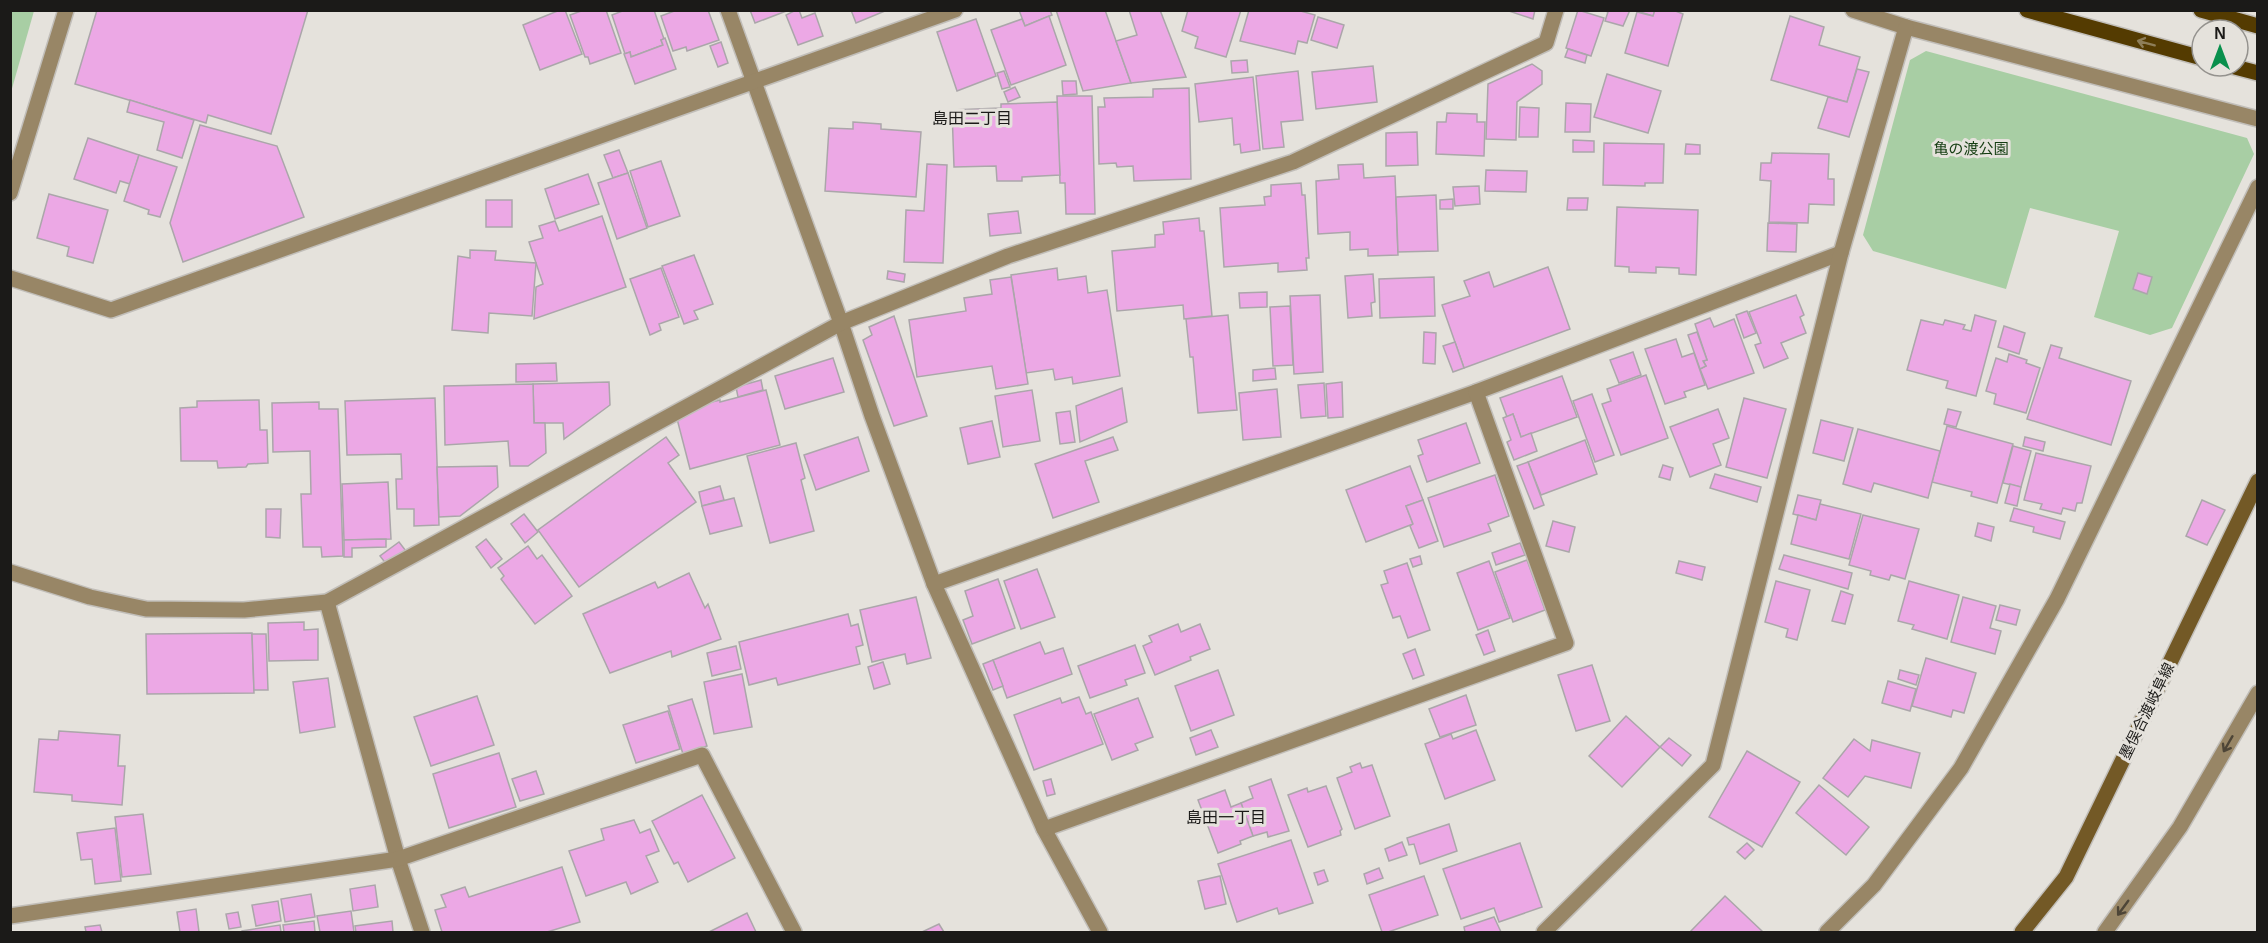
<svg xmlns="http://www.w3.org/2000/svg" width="2268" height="943" font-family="Helvetica,'Noto Sans JP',sans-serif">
<rect width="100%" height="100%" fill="#e5e2dc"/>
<g fill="#a8cea4">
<polygon points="11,10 34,11 11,92 10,11"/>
<polygon points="1926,51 2247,138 2254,154 2172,328 2150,335 2094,317 2119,231 2030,208 2006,289 1873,251 1863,235 1910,60"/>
</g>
<g fill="#eca8e5" stroke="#aba6aa" stroke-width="1.5">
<polygon points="97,10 308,10 271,134 208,115 206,123 75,84"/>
<polygon points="560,10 565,10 582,54 540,70 523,25"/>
<polygon points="584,10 606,10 621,53 590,64 588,57 585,57 570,15"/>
<polygon points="625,10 654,10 664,39 661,40 663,45 631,57 630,52 625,54 612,15"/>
<polygon points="677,10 708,10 719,40 687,51 686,47 673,51 661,16"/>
<polygon points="750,10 789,10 755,23"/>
<polygon points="796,10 799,10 802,18 815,13 823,36 798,45 786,15"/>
<polygon points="851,10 885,10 885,11 856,23"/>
<polygon points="1019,10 1050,10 1052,15 1025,26"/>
<polygon points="1056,10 1105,10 1131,83 1083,91"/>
<polygon points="1129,10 1160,10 1186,77 1131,83 1116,41 1137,35"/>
<polygon points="1188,10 1241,10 1226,57 1195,48 1198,37 1182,31"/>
<polygon points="1249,10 1297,10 1315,15 1307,43 1298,41 1295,54 1240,41"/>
<polygon points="1506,10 1535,10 1533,19"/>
<polygon points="1578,10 1604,18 1591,56 1566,48"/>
<polygon points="1603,10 1630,10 1623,26 1605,21 1608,12"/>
<polygon points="1640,10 1655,10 1653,16 1640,12"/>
<polygon points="1655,10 1673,10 1683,14 1668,66 1625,53 1637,12 1653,16"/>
<polygon points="1049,16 1066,65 1011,85 991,30 1022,19 1025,26"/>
<polygon points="1790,16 1824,27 1819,45 1860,57 1847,102 1771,80"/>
<polygon points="1318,17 1344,25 1337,48 1311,40"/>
<polygon points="976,19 996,76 957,91 937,32"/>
<polygon points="665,38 676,69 635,84 624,54 630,52 631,57 663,45 661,40"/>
<polygon points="721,42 728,63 718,67 710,46"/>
<polygon points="1568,49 1587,55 1585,63 1565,57"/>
<polygon points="1247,60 1248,72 1232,73 1231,61"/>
<polygon points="1532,64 1542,71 1542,84 1517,102 1516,140 1486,139 1488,84"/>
<polygon points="1373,66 1377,102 1316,109 1312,72"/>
<polygon points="1857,69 1869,72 1849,137 1818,128 1828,97 1847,102"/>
<polygon points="1004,71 1010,87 1002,89 997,73"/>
<polygon points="1298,71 1303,120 1281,122 1284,147 1263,149 1256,76"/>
<polygon points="1607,74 1661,91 1648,133 1594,117"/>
<polygon points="1253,77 1260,150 1241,153 1240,144 1234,145 1232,118 1199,122 1195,84"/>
<polygon points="1062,81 1076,81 1077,94 1063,95"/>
<polygon points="1015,87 1020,97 1008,102 1004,92"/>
<polygon points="1189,88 1191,179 1134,181 1133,166 1117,167 1116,163 1099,164 1098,107 1105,107 1104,98 1153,97 1153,89"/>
<polygon points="1057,96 1092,96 1095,214 1066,214 1065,183 1060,183"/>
<polygon points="130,100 194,120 182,158 157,150 164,122 127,112"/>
<polygon points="1057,102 1060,175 1022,177 1022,181 997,181 996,166 954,167 952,110 1001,108 1001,104"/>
<polygon points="1566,103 1591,104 1590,132 1565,132"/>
<polygon points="1520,107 1539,108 1538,137 1519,137"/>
<polygon points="1447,113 1477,114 1477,122 1485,122 1484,156 1436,154 1437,122 1446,122"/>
<polygon points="853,122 881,124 881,129 921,132 916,197 825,191 829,128 853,129"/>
<polygon points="200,125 277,146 304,217 183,262 170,223"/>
<polygon points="1417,132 1418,165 1386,166 1386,133"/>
<polygon points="88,138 139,155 130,184 120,181 116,193 74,179"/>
<polygon points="1573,140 1594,141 1594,152 1573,152"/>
<polygon points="1604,143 1664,144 1663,183 1645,183 1645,186 1603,185"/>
<polygon points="1686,144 1700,145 1700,154 1685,154"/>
<polygon points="619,150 628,173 613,178 604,155"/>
<polygon points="1772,153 1829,154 1828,179 1834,179 1834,205 1809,204 1808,223 1769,222 1771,181 1760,180 1761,163 1771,163"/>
<polygon points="139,155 177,167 160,217 148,214 149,210 124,201"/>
<polygon points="661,161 680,216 648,227 630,171"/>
<polygon points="927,164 947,165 943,263 904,262 906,210 924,211"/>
<polygon points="1363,164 1364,178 1395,176 1398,255 1368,256 1368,249 1350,250 1350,232 1318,234 1316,181 1339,179 1338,165"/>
<polygon points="1486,170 1527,171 1526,192 1485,191"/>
<polygon points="628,173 647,228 617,239 598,183"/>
<polygon points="588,174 599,204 555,219 545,189"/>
<polygon points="1301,183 1302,195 1305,195 1309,258 1306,258 1307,270 1278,272 1278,263 1224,267 1220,208 1265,205 1264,197 1271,196 1271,185"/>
<polygon points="1479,186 1480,204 1455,206 1453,187"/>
<polygon points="49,194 108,210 93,263 67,256 69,247 37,238"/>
<polygon points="1436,195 1438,251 1398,252 1396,197"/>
<polygon points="1568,198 1588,198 1587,210 1567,210"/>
<polygon points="1453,199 1453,209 1440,209 1440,200"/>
<rect x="486" y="200" width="26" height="27"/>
<polygon points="1617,207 1698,210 1696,275 1679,274 1679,268 1656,267 1656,273 1629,272 1629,267 1615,266"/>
<polygon points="1018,211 1021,233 990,236 988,214"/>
<polygon points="602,216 626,287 534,319 536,287 543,284 529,242 543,238 539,226 555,221 559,231"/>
<polygon points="1199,218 1200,231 1204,231 1212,316 1184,319 1183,305 1117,311 1112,251 1155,247 1155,235 1164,234 1163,222"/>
<polygon points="1768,223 1797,224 1796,252 1767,251"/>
<polygon points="470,250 496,251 495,260 536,263 532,316 489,313 488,333 452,330 458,256 470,258"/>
<polygon points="694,255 713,304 694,311 698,319 684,324 662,266"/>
<polygon points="1548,267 1570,329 1464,368 1442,305 1470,296 1464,281 1489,272 1494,287"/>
<polygon points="661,268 679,317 659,324 661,330 650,335 630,279"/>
<polygon points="1057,268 1058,280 1086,276 1088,293 1107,290 1120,376 1073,384 1072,377 1055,380 1053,369 1026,373 1011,275"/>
<polygon points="888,271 905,274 904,282 887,279"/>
<polygon points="2138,273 2152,277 2147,294 2133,289"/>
<polygon points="1373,274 1375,302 1371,303 1372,316 1348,318 1345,276"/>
<polygon points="1011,277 1028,384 996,389 992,366 917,377 909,320 966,311 964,298 992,294 990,280"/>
<polygon points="1434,277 1435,316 1380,318 1379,279"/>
<polygon points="1267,292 1267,307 1240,308 1239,293"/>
<polygon points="1320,295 1323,372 1294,374 1290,296"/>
<polygon points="1796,295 1804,315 1800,317 1806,333 1781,343 1788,358 1764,368 1755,345 1761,343 1749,312"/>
<polygon points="1290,306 1293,365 1273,366 1270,307"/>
<polygon points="1747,311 1756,333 1744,338 1736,315"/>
<polygon points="1228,315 1237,410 1198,413 1193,357 1190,357 1186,319"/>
<polygon points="1975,315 1996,321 1976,396 1946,388 1948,381 1907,370 1921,320 1943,325 1945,320 1965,325 1963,329 1971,331"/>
<polygon points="894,316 927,416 894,426 863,340 872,335 869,327"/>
<polygon points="1710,318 1714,327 1734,319 1754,373 1708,389 1700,369 1706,366 1703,361 1707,360 1695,324"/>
<polygon points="2004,326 2025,333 2019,354 1998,347"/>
<polygon points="1424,332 1436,333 1435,364 1423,363"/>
<polygon points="1697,332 1707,360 1703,361 1706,366 1700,369 1688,335"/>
<polygon points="1676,339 1682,357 1694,353 1705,385 1684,392 1686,397 1665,404 1645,349"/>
<polygon points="1455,342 1464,368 1453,372 1443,346"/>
<polygon points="2051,345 2062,348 2059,358 2131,381 2111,445 2027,419"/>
<polygon points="1633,352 1641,375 1619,383 1610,360"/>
<polygon points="2009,354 2027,360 2026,363 2040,368 2026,413 1994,404 1996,394 1986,391 1996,358 2007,362"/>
<polygon points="833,358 844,392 785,409 775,376"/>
<polygon points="556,363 557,381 516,382 516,364"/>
<polygon points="1275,368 1276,379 1253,381 1253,370"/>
<polygon points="1646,375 1668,438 1621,455 1602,404 1611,401 1607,389"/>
<polygon points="1562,376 1577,417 1521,437 1513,414 1507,417 1500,398"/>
<polygon points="761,380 763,390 738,397 736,387"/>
<polygon points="609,382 610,405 564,439 563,423 534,423 533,384"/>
<polygon points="1342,382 1343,417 1328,418 1326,384"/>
<polygon points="1324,383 1326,416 1301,418 1298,385"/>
<polygon points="533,384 534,423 545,423 546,453 528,466 510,466 508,441 445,445 444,386"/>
<polygon points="1122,388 1127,422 1080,442 1076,406"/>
<polygon points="1277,389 1281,437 1243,440 1239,393"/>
<polygon points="766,390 780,445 690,469 675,411 720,400 720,402"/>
<polygon points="1032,390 1040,441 1003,447 995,396"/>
<polygon points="1592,394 1614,455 1595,462 1573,401"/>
<polygon points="435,398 439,525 414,526 414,509 397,509 396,479 402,479 401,454 347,455 345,401"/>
<polygon points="1744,398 1786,409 1767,478 1726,467"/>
<polygon points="259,400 260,430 267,430 268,463 248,464 246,467 218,468 217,461 181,461 180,408 197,407 197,401"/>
<polygon points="319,402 319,409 338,409 343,556 322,557 321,547 303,547 301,494 311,494 310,451 273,452 272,403"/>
<polygon points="1718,409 1729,438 1713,444 1721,465 1690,477 1670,427"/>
<polygon points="1948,409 1961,412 1956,427 1944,424"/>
<polygon points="1070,411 1075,442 1060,444 1056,413"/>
<polygon points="1513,414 1521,437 1531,433 1537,451 1514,460 1507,442 1511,440 1503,418"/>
<polygon points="1821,420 1853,428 1844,461 1813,453"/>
<polygon points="992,421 1000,457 968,464 960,428"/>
<polygon points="1466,423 1480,463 1427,482 1418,456 1423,454 1418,440"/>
<polygon points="1947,426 2013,444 1997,503 1971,496 1972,492 1932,482"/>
<polygon points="1858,429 1940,451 1928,498 1874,483 1871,492 1843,484"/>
<polygon points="666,437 679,455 668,463 696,502 579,587 538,530"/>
<polygon points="858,437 869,471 816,490 804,455"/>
<polygon points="1113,437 1118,450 1085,461 1099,502 1053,518 1035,464"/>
<polygon points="2025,437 2045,442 2043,451 2023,446"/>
<polygon points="1585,440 1597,474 1541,495 1528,462"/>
<polygon points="796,443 805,478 801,480 814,531 770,543 747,456"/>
<polygon points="2013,446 2031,451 2021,487 2003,483"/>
<polygon points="2036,453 2091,466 2082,503 2077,503 2075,511 2063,508 2061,514 2040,509 2042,504 2024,500"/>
<polygon points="1528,462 1544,505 1534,509 1517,466"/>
<polygon points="1663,465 1673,468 1670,480 1659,477"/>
<polygon points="497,466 498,487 460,516 439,517 437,467"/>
<polygon points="1410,466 1423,500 1406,506 1413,524 1366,542 1346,490"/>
<polygon points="1715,474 1761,487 1757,502 1710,488"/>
<polygon points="1495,475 1509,516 1488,524 1491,531 1444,547 1428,498"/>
<polygon points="388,482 391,539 344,540 342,484"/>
<polygon points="2010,484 2021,487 2017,506 2005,503"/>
<polygon points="720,486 724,500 702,506 699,492"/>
<polygon points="1798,495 1821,500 1816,520 1793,514"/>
<polygon points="734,498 742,526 710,534 702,506"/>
<polygon points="1423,500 1438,541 1419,548 1410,526 1413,524 1406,506"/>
<polygon points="2202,500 2225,510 2207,545 2186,536"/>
<polygon points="1820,504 1861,514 1849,559 1791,544 1798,515 1816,520"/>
<polygon points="2014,508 2065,522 2060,539 2033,532 2034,527 2010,521"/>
<polygon points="266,509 281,509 280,538 266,537"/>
<polygon points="524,514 538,532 525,543 511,524"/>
<polygon points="1863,515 1919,529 1905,579 1891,575 1889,580 1870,575 1871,571 1849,565"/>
<polygon points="1553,521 1575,527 1569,552 1546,546"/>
<polygon points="1978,523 1994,527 1991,541 1975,536"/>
<polygon points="386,539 386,547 352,548 352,557 344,557 344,540"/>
<polygon points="486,539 502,559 491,568 476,547"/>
<polygon points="399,542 406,551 387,565 380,556"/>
<polygon points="1520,543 1525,555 1496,565 1492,553"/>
<polygon points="528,546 537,559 542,555 572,596 535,624 501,579 504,576 498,568"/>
<polygon points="1784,555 1852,573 1848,589 1779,569"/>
<polygon points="1420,556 1422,564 1413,567 1410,559"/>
<polygon points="1527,560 1545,610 1513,622 1495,572"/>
<polygon points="1489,561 1510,618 1478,630 1457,573"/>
<polygon points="1679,561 1705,567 1702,580 1676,573"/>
<polygon points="1407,563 1430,630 1408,638 1400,616 1393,618 1381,585 1388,583 1384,571"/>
<polygon points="1037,569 1055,617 1021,629 1004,581"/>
<polygon points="689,573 705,608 708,604 721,639 672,657 671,651 610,673 583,614 655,582 658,588"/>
<polygon points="998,579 1015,628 972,644 963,620 973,616 965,591"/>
<polygon points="1776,581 1810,590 1797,640 1786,637 1788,629 1765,622"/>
<polygon points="1909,581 1959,595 1947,639 1912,629 1914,625 1898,621"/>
<polygon points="1841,591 1853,595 1845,624 1832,621"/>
<polygon points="916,597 931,658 907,664 905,654 872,662 860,610"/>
<polygon points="1963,597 1996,606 1990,628 2001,631 1995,654 1951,642"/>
<polygon points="2000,605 2020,610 2016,625 1996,620"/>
<polygon points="848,614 851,626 858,624 863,645 856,647 860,664 778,685 776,678 749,685 739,642"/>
<polygon points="304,622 304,630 318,629 318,660 269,661 268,623"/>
<polygon points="1178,624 1181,632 1200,624 1210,649 1190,657 1191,660 1155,675 1143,646 1152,642 1149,636"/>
<polygon points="1488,630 1495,651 1484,655 1476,635"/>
<polygon points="252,633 254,693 147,694 146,634"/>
<polygon points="252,634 266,634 268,690 254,690"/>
<polygon points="1040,642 1045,654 1063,648 1072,674 1007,698 993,660"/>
<polygon points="1135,645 1145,673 1125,680 1127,685 1090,698 1078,666"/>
<polygon points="736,646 741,669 712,676 707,653"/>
<polygon points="1415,649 1424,675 1413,679 1403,654"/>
<polygon points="1926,658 1976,673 1964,713 1953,710 1951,717 1912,706"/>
<polygon points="993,660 1003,686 993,690 983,664"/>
<polygon points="883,662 890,684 874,689 868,667"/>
<polygon points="1592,665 1610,721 1576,731 1558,675"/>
<polygon points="1218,670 1234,715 1191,731 1175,686"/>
<polygon points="1900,670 1919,675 1916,685 1898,679"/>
<polygon points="742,674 752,727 714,734 704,682"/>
<polygon points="328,678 335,727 300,733 293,682"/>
<polygon points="1888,681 1916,689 1910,711 1882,703"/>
<polygon points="1466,695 1476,725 1440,737 1429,709"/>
<polygon points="477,696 494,745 431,766 414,717"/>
<polygon points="1079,697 1086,714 1091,712 1103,744 1034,770 1014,715 1060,698 1062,703"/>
<polygon points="1138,698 1153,737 1135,744 1138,750 1112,760 1094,714"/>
<polygon points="692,699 707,746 683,754 668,706"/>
<polygon points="668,711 680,749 636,763 623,725"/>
<polygon points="1626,716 1660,747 1622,787 1589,756"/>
<polygon points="1211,730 1218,747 1196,755 1190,738"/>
<polygon points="1476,730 1495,780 1445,799 1425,744 1451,734 1453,739"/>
<polygon points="59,731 120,735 118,766 125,766 122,805 72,801 72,795 34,792 39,739 58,740"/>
<polygon points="1669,738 1691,755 1682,766 1660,747"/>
<polygon points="1854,739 1870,751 1872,740 1920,753 1911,788 1865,776 1848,797 1823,778"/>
<polygon points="1747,751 1800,782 1762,847 1709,817"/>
<polygon points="499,753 516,807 449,828 433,774"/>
<polygon points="1360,763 1362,768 1372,765 1390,816 1355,829 1337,778 1352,772 1350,767"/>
<polygon points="536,771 544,794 520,801 512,779"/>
<polygon points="1051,779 1055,794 1047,796 1043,781"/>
<polygon points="1271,779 1289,831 1268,837 1267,832 1253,836 1241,803 1253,798 1249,787"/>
<polygon points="1819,785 1869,827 1846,855 1796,813"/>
<polygon points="1326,786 1342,829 1340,831 1341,835 1308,847 1288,795 1307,788 1308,792"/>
<polygon points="1225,790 1231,807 1241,803 1253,836 1240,841 1241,844 1218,853 1198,800"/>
<polygon points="702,795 735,858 688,882 678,862 674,864 652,821"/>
<polygon points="143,814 151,874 122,877 115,817"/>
<polygon points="634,820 640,833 650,829 659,851 646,856 658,882 631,894 626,882 586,896 569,851 604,840 601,829"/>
<polygon points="1449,824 1457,851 1420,864 1414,844 1409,845 1407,838"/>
<polygon points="115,828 121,881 95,884 92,859 81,860 77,833"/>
<polygon points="1291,840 1313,903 1279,914 1277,908 1237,922 1218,864"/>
<polygon points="1402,842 1407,855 1389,861 1385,849"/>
<polygon points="1520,843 1542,907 1499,922 1494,908 1461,919 1443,869"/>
<polygon points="1747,843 1754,850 1745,859 1737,852"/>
<polygon points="562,867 580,922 547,932 442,932 435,910 446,907 441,895 465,887 469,897"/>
<polygon points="1379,868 1383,878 1367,884 1364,874"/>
<polygon points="1324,870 1328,881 1318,885 1314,873"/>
<polygon points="1220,876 1226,904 1205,909 1198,881"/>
<polygon points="1424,876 1438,915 1388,932 1382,932 1369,895"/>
<polygon points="375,885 378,907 353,911 350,889"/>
<polygon points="311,894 315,917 285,922 281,899"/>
<polygon points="1725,896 1763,932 1690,932"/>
<polygon points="278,901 281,921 256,926 252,905"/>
<polygon points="196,909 199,932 180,932 177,912"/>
<polygon points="351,911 354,932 320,932 317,916"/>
<polygon points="238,912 241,927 229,929 226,914"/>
<polygon points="747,913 756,932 709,932"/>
<polygon points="1494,917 1501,932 1465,932 1464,927"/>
<polygon points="314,921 315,932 284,932 283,925"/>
<polygon points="392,921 393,932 356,932 355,926"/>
<polygon points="939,924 944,932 922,932"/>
<polygon points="100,925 102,932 86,932 85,927"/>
<polygon points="280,925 281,932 242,932 242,931"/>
</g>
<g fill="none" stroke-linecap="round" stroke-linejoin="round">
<g stroke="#c1beb9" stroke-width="18">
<g id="minor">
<polyline points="728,10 841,323 872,416 934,584 1044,829 1100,932"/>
<polyline points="1853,10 1906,27 2258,119"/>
<polyline points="10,278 111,310 955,10"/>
<polyline points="10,572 90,597 146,609 244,610 327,602 841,323 1008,256 1293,162 1546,43 1556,10"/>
<polyline points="934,584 1476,392 1841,253"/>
<polyline points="327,602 398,859 422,932"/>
<polyline points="1044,829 1566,643 1476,392"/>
<polyline points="10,916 398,859 702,755 794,932"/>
<polyline points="1544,932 1713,765 1841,253 1906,27"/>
<polyline points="1827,932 1874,885 1961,768 2057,599 2258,187"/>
<polyline points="2105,932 2180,827 2258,693"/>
</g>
</g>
<g stroke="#c1beb9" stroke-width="18">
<polyline id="tertiary" points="10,193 66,10"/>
</g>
<g stroke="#c1beb9" stroke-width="18">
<polyline id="secondary" points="2022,932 2066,877 2258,481"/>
</g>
<g stroke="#c1beb9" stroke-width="18">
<g id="primary">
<polyline points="2027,10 2202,58"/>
<polyline points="2201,10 2258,26"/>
<polyline points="2231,66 2258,73"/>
</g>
</g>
<use href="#minor" stroke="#988666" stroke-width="15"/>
<use href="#tertiary" stroke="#988666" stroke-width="15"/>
<use href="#secondary" stroke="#735926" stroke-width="15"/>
<use href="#primary" stroke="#543b01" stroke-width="15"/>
</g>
<defs><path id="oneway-shaft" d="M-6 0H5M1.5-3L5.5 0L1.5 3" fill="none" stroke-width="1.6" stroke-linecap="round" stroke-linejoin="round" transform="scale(1.5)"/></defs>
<use stroke="#8e7e59" href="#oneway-shaft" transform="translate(2146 43) rotate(-165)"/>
<g stroke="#4d4537">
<use href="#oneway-shaft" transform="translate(2228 744) rotate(120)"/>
<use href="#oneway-shaft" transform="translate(2123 908) rotate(126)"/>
</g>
<g text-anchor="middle" stroke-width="6" stroke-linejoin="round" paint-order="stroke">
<g font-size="15" fill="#143d11" stroke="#e5e2dc">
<text x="1971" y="154">亀の渡公園</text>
</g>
<g font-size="15" fill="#1b1a18" stroke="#e5e2dc">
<text transform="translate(2147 711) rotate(-64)" y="5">墨俣合渡岐阜線</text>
</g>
<g font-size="16" fill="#1b1a18" stroke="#e5e2dc">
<text x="972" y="124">島田二丁目</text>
<text x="1226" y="823">島田一丁目</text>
</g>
</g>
<rect width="2268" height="943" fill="none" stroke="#1b1a18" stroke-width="24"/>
<g transform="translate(2220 48)"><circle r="28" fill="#e5e2dc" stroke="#94928e" stroke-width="1.5"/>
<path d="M0-4.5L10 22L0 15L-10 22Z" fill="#09904d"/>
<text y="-9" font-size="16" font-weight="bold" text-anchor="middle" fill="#1b1a18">N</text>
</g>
</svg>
